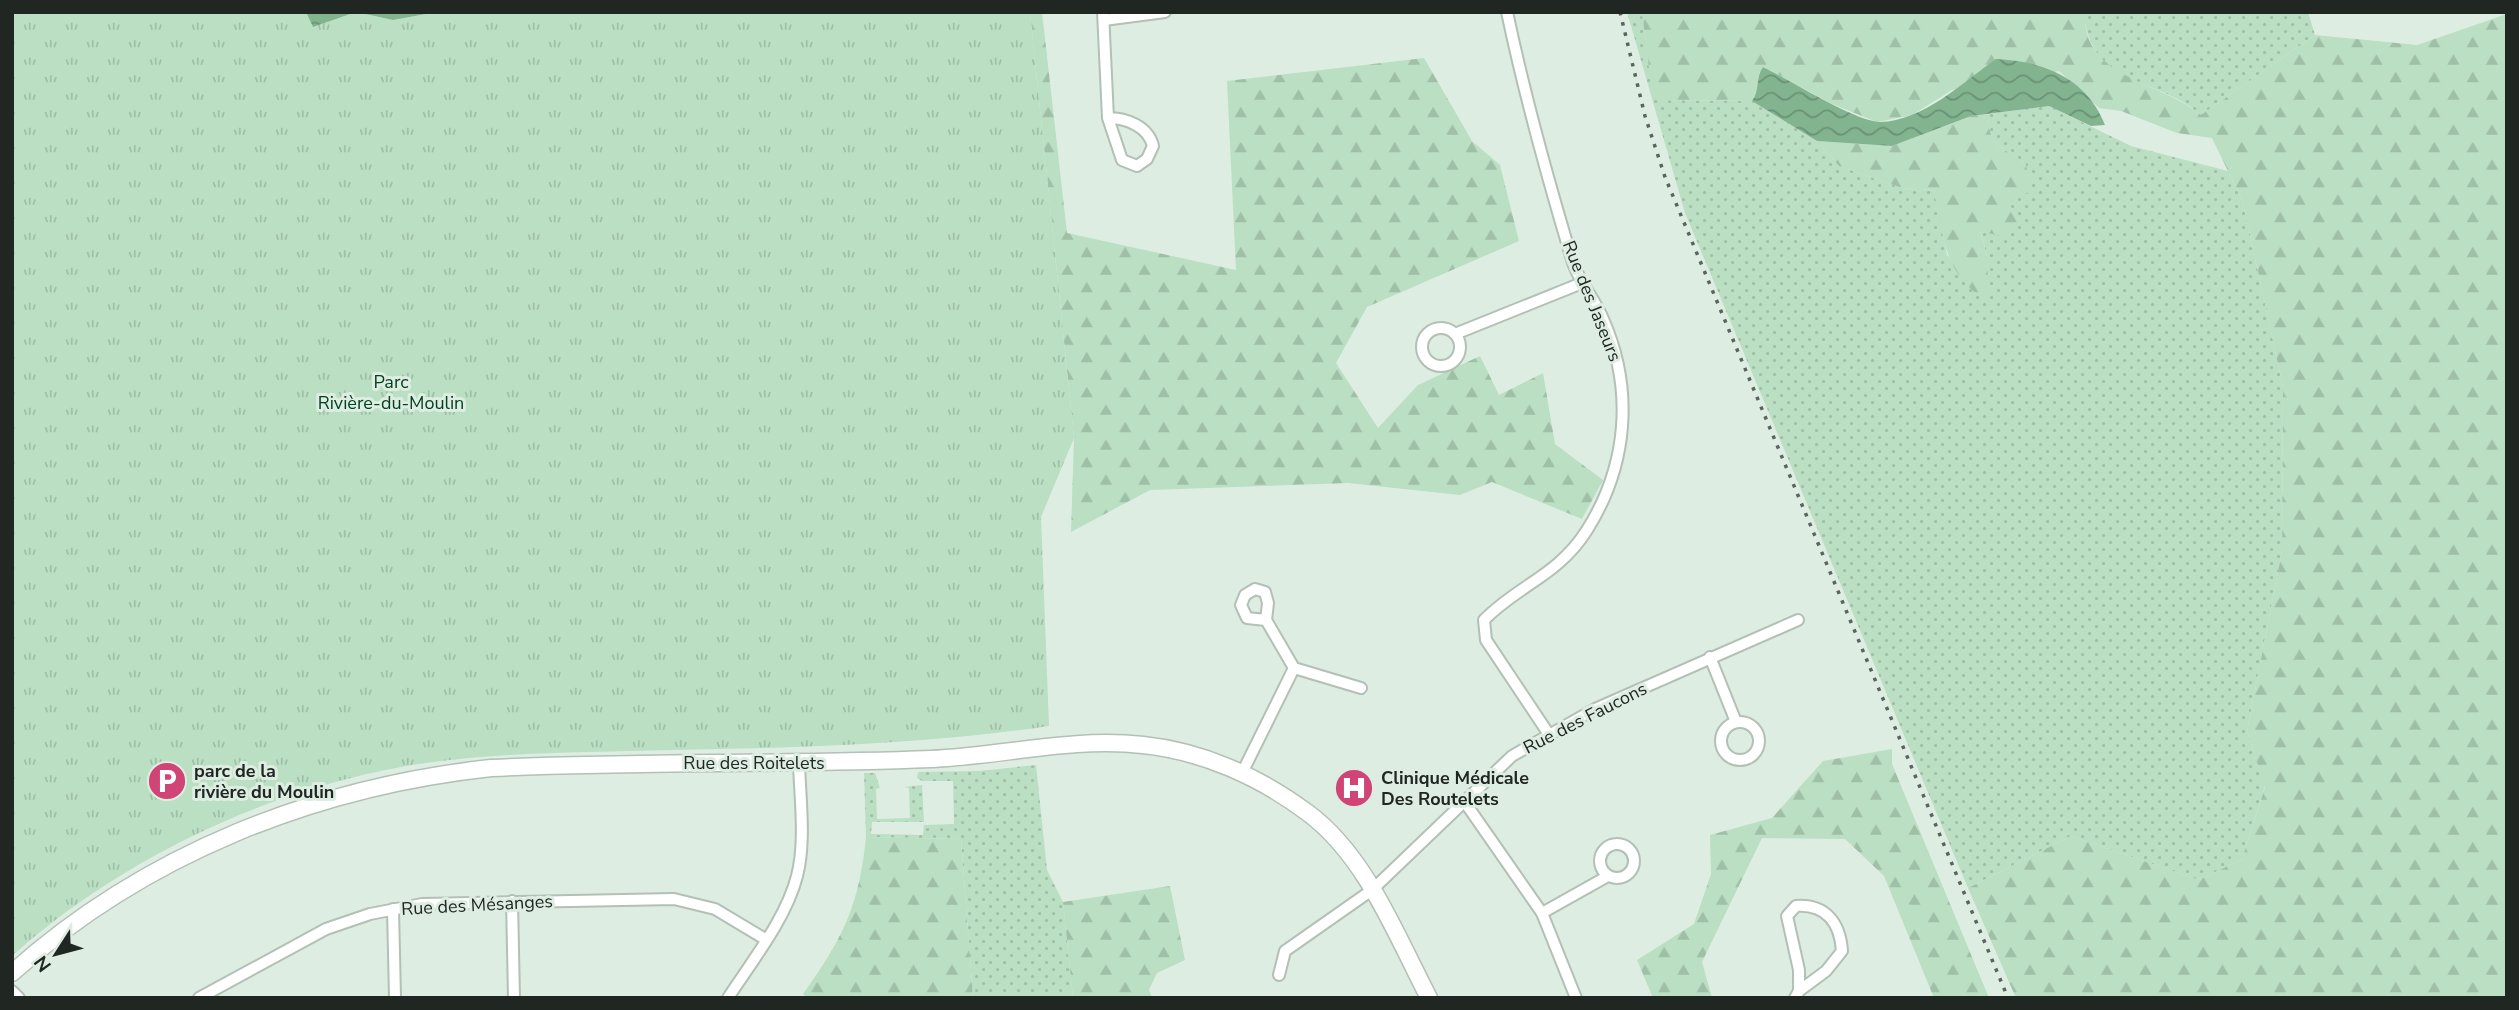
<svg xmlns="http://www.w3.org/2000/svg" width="2519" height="1010" font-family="'Nunito Sans',sans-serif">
<defs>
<pattern id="grass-dots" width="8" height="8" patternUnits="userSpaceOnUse" patternTransform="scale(1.75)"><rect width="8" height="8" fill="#badfc3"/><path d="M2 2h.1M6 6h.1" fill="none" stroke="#a0bfa7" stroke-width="1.8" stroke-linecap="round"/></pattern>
<pattern id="forest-firs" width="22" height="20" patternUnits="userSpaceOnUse" patternTransform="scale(1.75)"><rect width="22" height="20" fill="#badfc3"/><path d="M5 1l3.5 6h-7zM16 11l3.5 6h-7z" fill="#a0bfa7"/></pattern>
<pattern id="park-tufts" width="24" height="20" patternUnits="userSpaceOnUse" patternTransform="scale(1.75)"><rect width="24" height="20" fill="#badfc3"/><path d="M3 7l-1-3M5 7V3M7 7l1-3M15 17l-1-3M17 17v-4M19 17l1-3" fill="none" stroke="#a0bfa7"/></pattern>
<pattern id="water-waves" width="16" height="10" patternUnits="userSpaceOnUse" patternTransform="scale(1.75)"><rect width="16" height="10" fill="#82b490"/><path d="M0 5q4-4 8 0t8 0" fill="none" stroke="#6a9275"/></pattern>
</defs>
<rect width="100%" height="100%" fill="#deede1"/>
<g fill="url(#grass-dots)">
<path d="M1627,12h15l12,88 98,1 65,40 22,25 63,22 32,2 13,65 41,45 -1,-44 -7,-26 26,-29 20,-37c-23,-17 -40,-19 -37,-50l60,-8 82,40 97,25 15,31 40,185 -1,164 -35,180 18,55 -23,73 -43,21 -128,-44 -103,52 -283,-675z"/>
<path d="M2308,12l7,23 -114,80c-45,-40 -111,-27 -117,-102z"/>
<polygon points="1036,765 1047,870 1063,902 1073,998 973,998 961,839 866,837 864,773 875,773 880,788 876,789 877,819 910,818 909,788 904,787 922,785 924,822 872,822 871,834 923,835 924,825 954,824 953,781 922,781 917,778 918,772 979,771"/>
</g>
<g fill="url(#forest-firs)">
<polygon points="1030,12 1042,12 1067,233 1236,270 1227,81 1424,58 1472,141 1500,165 1519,241 1367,307 1336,363 1378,428 1418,385 1480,356 1499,395 1543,373 1555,444 1603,480 1582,519 1492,482 1460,495 1348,483 1150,490 1071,532 1074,438"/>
<path d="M1642,12h443c-4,67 77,69 116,103l114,-80 102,10 90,-31v984h-491l-48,-110 103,-52 128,44 43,-21 23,-72 -18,-56 35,-180 1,-164 -40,-185 -31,-64 -35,-5 -56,-22 -22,-3 -40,-37 -107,19 -40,25 -35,7 -45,-18 -68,-37c-10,11 -4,24 -12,34l-99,-1z"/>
<path d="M1989,114c-3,31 14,33 37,50l4,28 -24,9 11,21 -9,16 -28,-7 7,25 2,45c-44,-22 -47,-67 -55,-111l-32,-2 -63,-22 -22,-25 75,5 79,-30z"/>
<polygon points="1892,749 1892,764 1989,998 1934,998 1884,876 1845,839 1762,838 1702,962 1712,998 1653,998 1637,960 1694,924 1711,874 1710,835 1772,818 1823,761"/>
<path d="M866,837l95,2 12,159h-166l-4,-4c40,-56 56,-88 63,-157z"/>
<polygon points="1170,886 1185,960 1157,973 1149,990 1152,998 1073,998 1063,902"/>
</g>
<path fill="url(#park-tufts)" d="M12,12h294l7,15 43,-15 37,8 44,-8h593l44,426 -33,79 8,209c-139,21 -280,22 -420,25 -65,2 -131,2 -196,11 -151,20 -308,93 -421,194z"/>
<g fill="url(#water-waves)">
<polygon points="306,12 437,12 393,20 356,12 313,27"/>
<path d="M1996,59c47,2 91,19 109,66l-14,1 -42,-20 -78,10 -79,30 -75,-5 -65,-40c8,-10 3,-23 11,-34 25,12 93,55 117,55 43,-1 82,-39 116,-63z"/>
</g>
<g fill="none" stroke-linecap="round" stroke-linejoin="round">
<g stroke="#b2c0b5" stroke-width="14">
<g id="street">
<path d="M1103,12l5,106 14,42 15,6 10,-7 6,-13c-5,-20 -27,-28 -45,-28"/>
<path d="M1507,12c18,85 41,168 66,251 7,20 22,36 30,56 31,70 25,146 -16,211 -29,46 -69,55 -103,90l2,20 62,93"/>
<polyline points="1104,20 1165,12"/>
<circle cx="1441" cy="347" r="19"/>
<polyline points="1455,334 1582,283"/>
<polyline points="1266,620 1247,618 1241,605 1245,595 1255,589 1265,592 1268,603 1266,620 1294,668 1361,688"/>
<polyline points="1710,657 1736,722"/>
<circle cx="1740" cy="741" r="19"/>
<polyline points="1242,773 1294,668"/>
<polyline points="1464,801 1542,913 1576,998"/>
<circle cx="1617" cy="861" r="17"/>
<polyline points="512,901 514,998"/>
<polyline points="393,909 395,998"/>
<polyline points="1542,913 1608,876"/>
<polyline points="1279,975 1285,951 1372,890 1512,756 1595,709 1798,620"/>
<polyline points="12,991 19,998"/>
<polyline points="199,998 326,929 370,914 422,904 674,899 715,909 765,939"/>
<path d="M728,998c24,-37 58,-79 69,-122 9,-35 3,-77 2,-113"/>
<path d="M1795,998l4,-7 27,-20 16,-20c-2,-28 -16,-47 -46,-45l-9,10 12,54v21"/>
</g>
</g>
<g stroke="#b2c0b5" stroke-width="19">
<path id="secondary" d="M12,973c133,-119 303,-186 479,-205 147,-7 293,-3 440,-9 71,-3 141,-22 212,-14 59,6 117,32 165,68 58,43 88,122 121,185"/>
</g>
<use href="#street" stroke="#fff" stroke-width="10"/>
<use href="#secondary" stroke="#fff" stroke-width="16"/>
<polyline stroke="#5a635d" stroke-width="3.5" stroke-dasharray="3.5 7" stroke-linecap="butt" points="1620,12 1645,116 1665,177 2008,998"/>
</g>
<defs>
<g id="parking-disc" transform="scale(2.0125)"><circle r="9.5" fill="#d04476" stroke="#deede1"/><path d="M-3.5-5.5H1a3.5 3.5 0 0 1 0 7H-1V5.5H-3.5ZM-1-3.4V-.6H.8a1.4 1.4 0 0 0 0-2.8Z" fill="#fff"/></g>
<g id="hospital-disc" transform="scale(2.0125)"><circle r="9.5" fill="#d04476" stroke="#deede1"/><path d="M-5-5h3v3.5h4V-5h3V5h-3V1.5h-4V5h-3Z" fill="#fff"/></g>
</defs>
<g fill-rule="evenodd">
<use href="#parking-disc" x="167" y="781"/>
<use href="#hospital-disc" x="1354" y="788"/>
</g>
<g text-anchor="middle" stroke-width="6" stroke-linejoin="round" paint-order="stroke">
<g font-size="18" fill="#202622" stroke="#deede1">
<text transform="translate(1592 301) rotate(68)" y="6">Rue des Jaseurs</text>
<text transform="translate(1585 718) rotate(-27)" y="6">Rue des Faucons</text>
<text x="754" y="769">Rue des Roitelets</text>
<text transform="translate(477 905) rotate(-3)" y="6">Rue des Mésanges</text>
</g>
<g font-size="18" fill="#02411f" stroke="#deede1">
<text x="391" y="388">Parc<tspan x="391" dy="21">Rivière-du-Moulin</tspan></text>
</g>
<g font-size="18" font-weight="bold" fill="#202622" stroke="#deede1" text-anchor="start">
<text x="194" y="777">parc de la<tspan x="194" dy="21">rivière du Moulin</tspan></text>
<text x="1381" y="784">Clinique Médicale<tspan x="1381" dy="21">Des Routelets</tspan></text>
</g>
</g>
<rect width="2519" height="1010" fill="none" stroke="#202622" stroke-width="28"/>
<g transform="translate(56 954) rotate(234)" stroke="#deede1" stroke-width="5" paint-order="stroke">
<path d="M0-5L12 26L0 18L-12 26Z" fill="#202622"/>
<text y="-10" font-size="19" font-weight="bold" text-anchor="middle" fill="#202622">N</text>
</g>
</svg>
